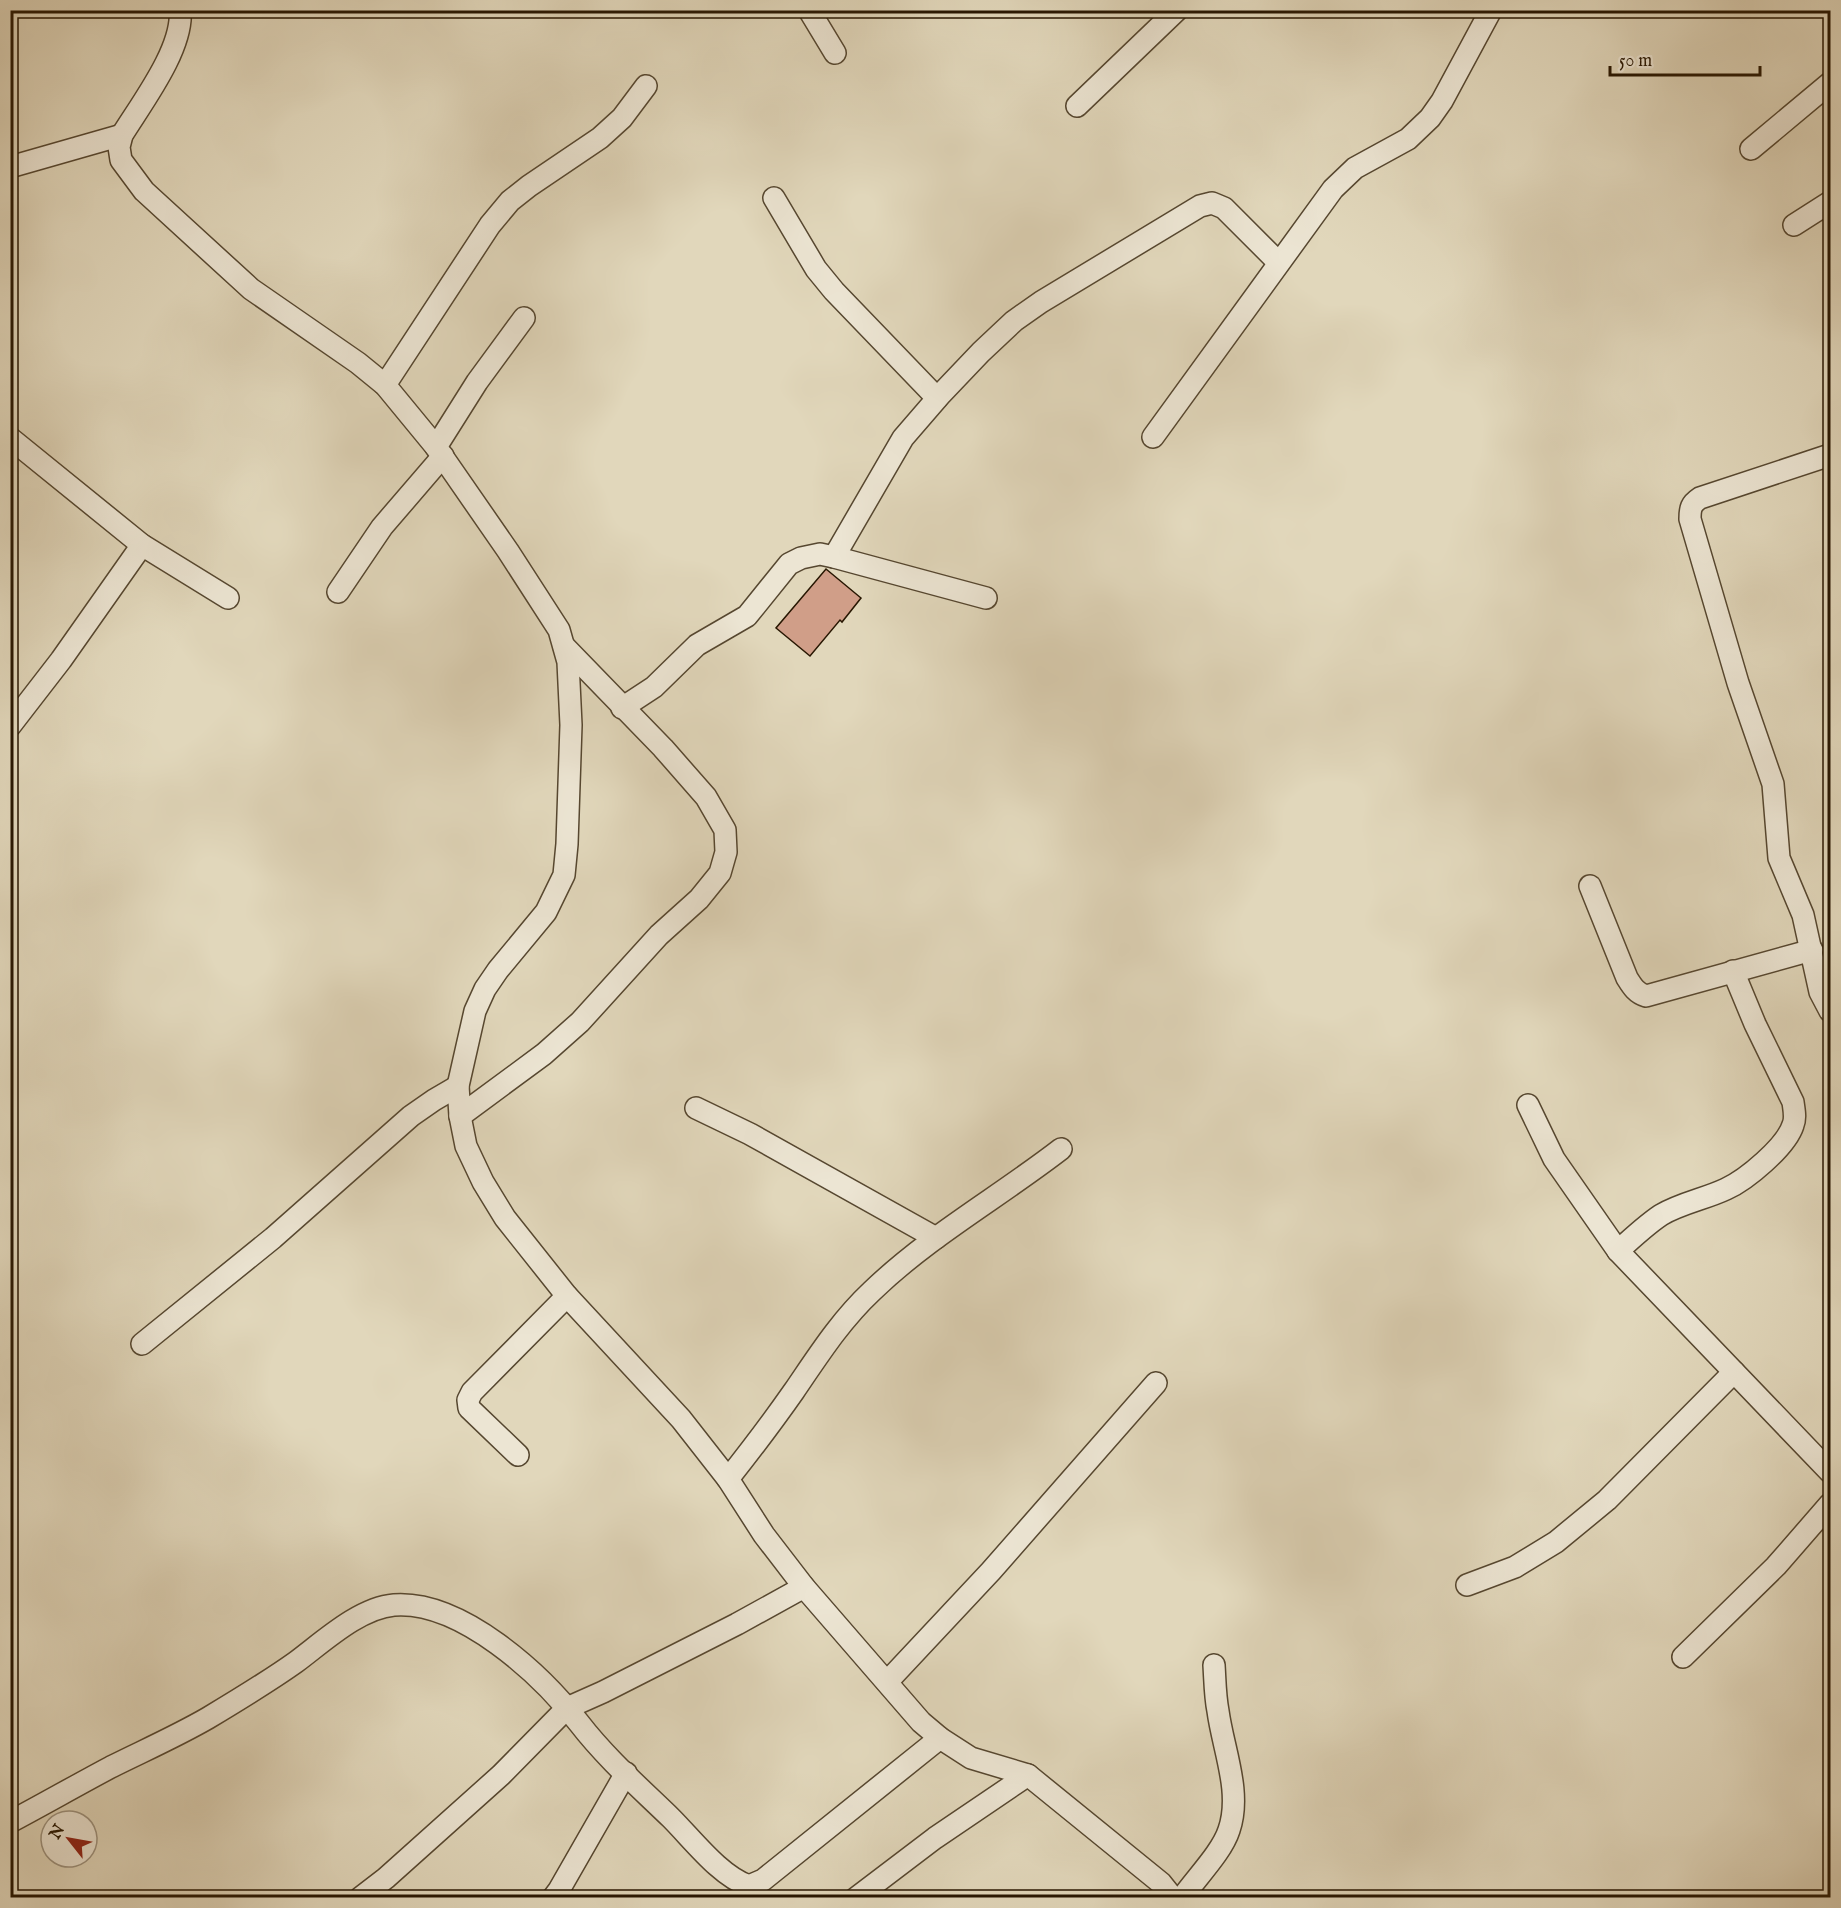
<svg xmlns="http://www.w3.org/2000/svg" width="1841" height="1908" font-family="'IM FELL English',serif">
<rect width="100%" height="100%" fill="#e1d7bb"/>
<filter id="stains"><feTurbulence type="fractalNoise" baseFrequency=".00333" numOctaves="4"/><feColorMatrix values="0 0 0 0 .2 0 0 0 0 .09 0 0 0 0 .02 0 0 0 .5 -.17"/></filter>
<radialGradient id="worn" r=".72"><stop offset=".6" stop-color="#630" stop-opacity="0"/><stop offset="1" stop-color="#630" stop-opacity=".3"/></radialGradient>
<polygon fill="#d09e88" stroke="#281702" stroke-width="1.5" points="826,569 861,598 842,622 840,620 810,656 776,628"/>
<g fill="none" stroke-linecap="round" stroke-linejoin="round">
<g stroke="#564730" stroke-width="24">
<g id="minor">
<path d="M180,10c4,38 -39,94 -58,125l-3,12 2,13 23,31 107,98 107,74 27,22 51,62 72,104 51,79 9,32 3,63 -4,119 -3,31 -18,37 -48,58 -13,19 -10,22 -17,75 2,30 6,30 17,36 22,36 62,78 114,123 47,60 36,56 40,52 117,135 19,16 31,20 57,17 133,108 12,15"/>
<polyline points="809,10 835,53"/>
<polyline points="1077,106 1177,10"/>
<polyline points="1751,149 1830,83"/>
<polyline points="10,167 122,135"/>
<polyline points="774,198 816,269 834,291 937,398"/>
<polyline points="1794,225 1830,202"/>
<polyline points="385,385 490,225 510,201 529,186 600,138 622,118 646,86"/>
<polyline points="1153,437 1333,189 1355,168 1408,139 1430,118 1442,101 1491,10"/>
<polyline points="10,438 142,545 228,598"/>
<polyline points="436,447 477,382 524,318"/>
<path d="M1830,455l-130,43c-9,6 -10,10 -10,21l48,164 35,101 6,74 24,57 17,77 10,19"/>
<polyline points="834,557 903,438 941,394 981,352 1014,321 1041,302 1200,206 1212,203 1224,208 1278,262"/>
<polyline points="338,592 382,527 443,456"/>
<polyline points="622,708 654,687 697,645 747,616 789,564 801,558 820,554 834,557 986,598"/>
<polyline points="10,726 61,660 142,545"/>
<path d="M1590,886l37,92c5,8 9,15 19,18l166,-46"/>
<polyline points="1528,1105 1554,1159 1618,1251 1830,1472"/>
<polyline points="696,1108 750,1134 936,1238"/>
<polyline points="460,1116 544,1054 580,1022 659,935 699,899 720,873 726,852 725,830 706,797 663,748 564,646"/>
<path d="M1618,1251c14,-13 28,-26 43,-36 20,-12 44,-16 65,-26 20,-9 60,-42 67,-64 3,-7 1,-15 0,-23l-38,-78 -22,-53"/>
<polyline points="142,1344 273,1238 411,1116 434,1100 458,1086"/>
<polyline points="518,1455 469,1408 468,1400 472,1392 567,1296"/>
<path d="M728,1479c23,-29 45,-58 66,-88 24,-35 46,-70 78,-100 57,-55 127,-94 189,-142"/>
<polyline points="1467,1585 1515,1567 1556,1542 1607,1500 1734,1372"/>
<polyline points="1683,1657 1776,1566 1830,1504"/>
<polyline points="887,1682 991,1571 1156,1383"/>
<path d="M10,1822c34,-18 67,-37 101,-55 32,-16 66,-31 97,-49 30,-18 60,-36 88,-56 27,-20 63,-54 98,-57 67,-5 147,69 185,118 27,35 60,64 92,95 22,22 49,58 78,68l14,-6 177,-142"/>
<polyline points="360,1898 386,1878 501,1775 567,1708 603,1692 737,1624 804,1587"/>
<polyline points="553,1898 559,1890 626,1773"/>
<polyline points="856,1898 935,1838 1028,1775"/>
<path d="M1182,1898c14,-20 40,-46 47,-68 13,-38 -6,-81 -11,-119 -3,-15 -3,-31 -4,-46"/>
</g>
</g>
<use href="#minor" stroke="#ece5d3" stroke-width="21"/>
</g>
<rect width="1841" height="1908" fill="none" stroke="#e1d7bb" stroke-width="36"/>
<rect x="12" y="12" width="1817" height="1884" fill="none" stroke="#281702" stroke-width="3"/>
<rect x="18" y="18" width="1805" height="1872" fill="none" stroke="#281702" stroke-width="1.5"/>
<g transform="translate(69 1839) rotate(301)"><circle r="28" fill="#ece5d3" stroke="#9e937f" stroke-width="1.5"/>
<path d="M0-4.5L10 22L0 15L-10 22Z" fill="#8f2418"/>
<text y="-9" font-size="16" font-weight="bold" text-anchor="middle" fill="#281702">N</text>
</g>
<path d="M1610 66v9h150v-9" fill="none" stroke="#281702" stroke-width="3"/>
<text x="1619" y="66" font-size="18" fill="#281702" stroke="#ece5d3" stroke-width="4.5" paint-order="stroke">50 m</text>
<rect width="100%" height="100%" filter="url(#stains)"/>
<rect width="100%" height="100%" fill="url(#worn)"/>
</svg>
